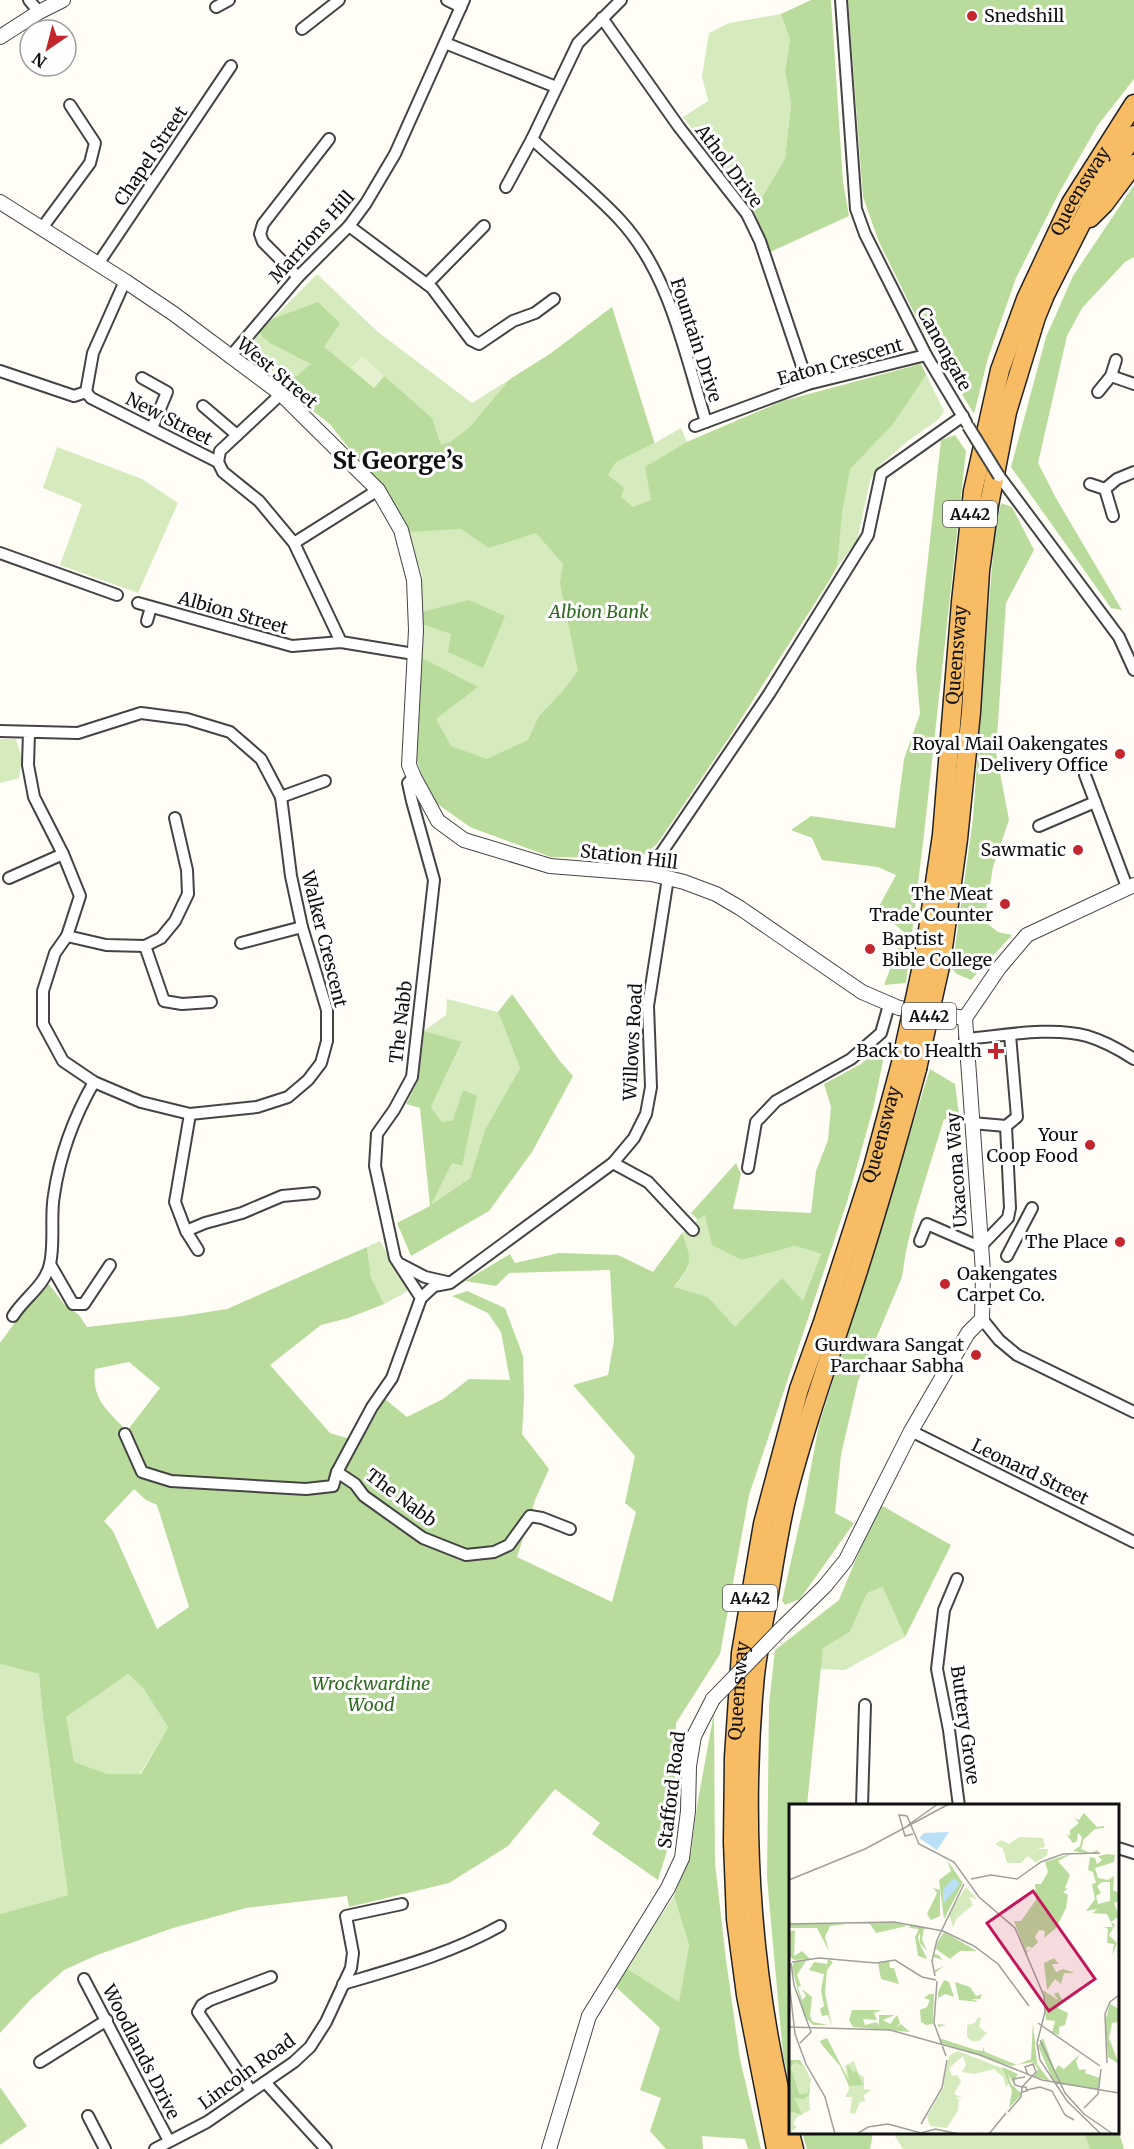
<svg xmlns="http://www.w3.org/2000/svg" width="1134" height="2149" font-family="Merriweather,serif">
<rect width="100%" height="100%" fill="#fffdf5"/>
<g fill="#d5ebbd">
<polygon points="781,14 790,40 785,71 791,104 785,160 754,211 683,117 708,101 702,76 709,33 729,23"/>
<polygon points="317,274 378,332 472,403 550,354 612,307 655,443 681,428 687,442 783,401 921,364 944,411 939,419 908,441 880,465 870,481 857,541 838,566 732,733 657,844 639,858 551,857 470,827 422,775 417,760 422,698 422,575 400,513 330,424 253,363 248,350 259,333"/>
<polygon points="57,447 142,479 178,503 138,593 60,565 82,504 43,488"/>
<polygon points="0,739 16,739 22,758 19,778 0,783"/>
<polygon points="447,999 498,1012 520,1068 485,1131 470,1178 430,1206 452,1163 462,1166 453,1120 442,1122 431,1107 462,1043 424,1031 446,1015"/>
<path d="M704,1215l38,45 53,-14 26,8 -18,48 -21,-24 -47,50 -27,-31 -34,-9c19,-26 19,-25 8,-55z"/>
<polygon points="380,1241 408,1291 384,1304 371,1277 367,1247"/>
<polygon points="884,1587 905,1637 845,1670 820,1669 823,1648 850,1632 867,1593"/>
<polygon points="0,1664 39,1674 43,1717 68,1895 0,1914"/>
<polygon points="128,1674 143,1688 168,1727 140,1774 108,1774 73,1762 65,1717"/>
<polygon points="674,1896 689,1945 679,2003 626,1968"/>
<polygon points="893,2133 1084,2133 1090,2149 903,2149"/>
</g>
<g fill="#b9dc9c" fill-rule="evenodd">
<polygon points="811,0 831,0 843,182 849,216 770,252 754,211 785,159 791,104 785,71 790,40 781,14"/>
<polygon points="848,0 1134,0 1134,79 1098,125 1060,191 1016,278 988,358 974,414 922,329 879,242 863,197"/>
<polygon points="1134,185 1134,257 1125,262 1082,308 1067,336 1038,463 1057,500 1122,610 1111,608 1011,467 1046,337 1073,276"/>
<polygon points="318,302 340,323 324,347 374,388 384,376 432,418 441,445 450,442 469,428 510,379 550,354 612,307 654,443 616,462 608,475 624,488 621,497 633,507 651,500 645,467 687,442 783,401 921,364 926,375 893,424 850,469 842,513 837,566 829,581 732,733 657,844 639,858 551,857 470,827 436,803 422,775 417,760 422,658 478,687 436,719 451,746 487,759 528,740 539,716 562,692 578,671 560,583 563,564 536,533 489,548 461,529 407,532 400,513 330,424 283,387 311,364 270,343 259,333 272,319"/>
<polygon points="955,435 966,451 924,834 906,983 884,985 904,932 877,910 896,875 878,867 822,860 812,838 791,830 811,816 895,828 904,759 920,714 916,668 941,440"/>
<polygon points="1001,503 1012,507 1034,550 1006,603 996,752 1009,820 993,867 984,921 998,932 1012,935 971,980 957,974 952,969 973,819 983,675 995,531"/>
<polygon points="469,600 505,616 483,668 448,652 451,634 422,624 422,612"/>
<polygon points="512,994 559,1060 573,1076 532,1152 489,1211 411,1256 397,1223 430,1206 420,1108 406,1104 419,1079 424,1031 462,1042 431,1107 442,1122 453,1120 463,1090 477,1096 462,1166 452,1163 431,1205 470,1178 485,1130 520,1068 498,1012"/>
<path d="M887,1041l-13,64 -27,97 -98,293 -29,159 -44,69 -2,105 -16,52 -66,-46 8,-11 -45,-34 -47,57 -59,37 -100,24 -2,-11 -101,12 -73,20 -76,27 -33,15 -34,30 -30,33v-119l68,-19 -25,-178 -4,-43 -39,-10v-321l24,-33 25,-26 15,20 15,11 8,12 96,-11 44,-7 140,-62 4,30 13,27 -36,14 -27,7 -51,40 60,68 17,5 11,8 27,-47 22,18 36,-18 26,-20 41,1 -9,-48 -13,-19 -36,-17 15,-5 38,17 18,48 1,42 -2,36 27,35 -14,31 -18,57 95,45 24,-90 -11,-9 10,-47 -62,-71 35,-10 6,-35 -4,-70 -101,3 -13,13 -31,-5 45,-27 5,9 44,-10 59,2 35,17 29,-39c11,30 11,28 -8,54l34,10 27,30 47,-49 21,23 18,-47 -26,-8 -53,14 -30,-15 -7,-30 -7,5 -7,-7 45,-50 5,11 -8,35 78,4 5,-42 12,-31 3,-33 -7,-23 37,-20zM129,1362l31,26 -33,43c-19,-20 -36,-32 -32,-62zM134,1489l12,11 11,5 32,102 -32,22 -44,-98 -9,-10zM128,1674l15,14 25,39 -27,47h-33l-34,-12 -8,-45z"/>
<polygon points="930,1069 955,1084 959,1114 959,1131 952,1119 944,1119 915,1213 906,1251 902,1277 858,1381 841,1455 835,1513 854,1523 800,1599 785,1605 782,1601 804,1504 819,1425"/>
<polygon points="879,1504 951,1545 905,1637 883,1587 867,1593 850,1632 823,1648 807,1805 790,1806 790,2085 783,2055 767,1878 769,1704 775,1650 839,1600"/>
<polygon points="714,1712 715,1863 726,1960 740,2059 761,2149 748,2149 745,2139 702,2136 703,2149 666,2149 650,2131 661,2098 640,2090 660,2028 615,1986 626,1968 679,2002 689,1945 674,1896 691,1853 697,1806"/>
<polygon points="0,2087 27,2126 0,2145"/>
<polygon points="1118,2129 1124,2149 1090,2149 1084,2133 1118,2132"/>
<polygon points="802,2133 802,2132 873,2133 870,2149 807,2149"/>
</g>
<polygon fill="#e6f2cf" points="362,356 384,376 374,388 351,368"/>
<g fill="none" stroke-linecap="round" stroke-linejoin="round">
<g stroke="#444" stroke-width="14">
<g id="minor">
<polyline points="29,0 39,12"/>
<polyline points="447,0 461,7"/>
<polyline points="841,0 856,209 865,234 926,355 966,422"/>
<polyline points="216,7 229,0"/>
<polyline points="602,18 679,127 747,214 760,241 808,384"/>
<polyline points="302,29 339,0"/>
<polyline points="445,43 556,87"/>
<path d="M532,139c29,27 61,52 88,81 50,54 65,134 86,202"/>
<polyline points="506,187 532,139 578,43 621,0"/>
<polyline points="349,226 432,288 471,340 479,344 513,321 535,313 554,299"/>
<polyline points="42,228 90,163 95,143 70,105"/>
<polyline points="98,264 231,66"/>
<polyline points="298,277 263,242 260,234 263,224 329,139"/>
<polyline points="427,284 484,226"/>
<polyline points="230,357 298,277 349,226 366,203 395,154 464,0"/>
<polyline points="0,371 74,396 86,392 91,398 218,462 223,472 259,501 294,543 341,642"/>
<polyline points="1111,376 1134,384"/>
<polyline points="142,378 167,392 152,428"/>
<polyline points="86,392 93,353 125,281"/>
<polyline points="1098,392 1111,376 1116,360"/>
<polyline points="203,406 237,435"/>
<polyline points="695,426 808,384 926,355"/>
<polyline points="218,462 220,451 281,394"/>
<polyline points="999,476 1119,637 1134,670"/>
<polyline points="1090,484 1105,489 1113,516"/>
<polyline points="1105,489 1117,479 1134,472"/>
<polyline points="294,543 378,490"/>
<polyline points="0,553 117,595"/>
<polyline points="138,603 292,646 341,642 414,654"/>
<polyline points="147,621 151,607"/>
<polyline points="0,731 78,733 141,713 187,719 230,732 261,759 281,797 291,876 302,927 327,1010 327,1041 321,1063 308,1080 288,1097 257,1107 190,1114 141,1102 94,1082 63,1061 43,1024 43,991 55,953 67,936 80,896 63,854 34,797 28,765 29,732"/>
<polyline points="1085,775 1127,887"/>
<polyline points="281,797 325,781"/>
<polyline points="1039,826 1095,802"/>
<polyline points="652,874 656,861 769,694 868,535 881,474 963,416"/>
<polyline points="9,878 63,854"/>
<polyline points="67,936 106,945 145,946 161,938 175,921 188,894 187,870 175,818"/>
<polyline points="241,943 302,927"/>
<polyline points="145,946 164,1001 182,1004 211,1002"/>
<path d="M965,1039c37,-3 86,-13 122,-3 17,5 33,14 47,23"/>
<polyline points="190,1114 175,1202 186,1231 205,1223 242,1213 282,1196 314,1193"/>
<polyline points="1006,1126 1017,1117 1010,1035"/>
<polyline points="613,1163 648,1182 693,1230"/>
<polyline points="748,1168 756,1122 776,1101 851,1059 881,1033 889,1005"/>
<polyline points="186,1231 198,1250"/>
<polyline points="920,1241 927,1224 980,1247 1008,1218 1010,1208 1006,1126 972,1123"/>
<polyline points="1007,1256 1032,1208"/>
<polyline points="50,1264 73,1304 84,1304 110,1265"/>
<polyline points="400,1264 425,1277 447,1282"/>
<polyline points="421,1298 434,1286 450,1283 613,1163 634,1138 646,1114 651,1087 648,1006 668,878"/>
<path d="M13,1316c11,-18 32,-30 37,-52 5,-22 0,-47 4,-69 6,-41 20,-78 40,-113"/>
<polyline points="982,1319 999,1340 1017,1355 1134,1412"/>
<polyline points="911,1431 1134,1542"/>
<polyline points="125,1434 142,1472 171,1481 306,1489 333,1486 337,1472 372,1407 392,1378 421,1298 395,1258 375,1166 377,1134 394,1110 412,1077 434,880 412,801 408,783 414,777"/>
<polyline points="337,1472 355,1484 364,1496 423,1538 466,1555 494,1552 509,1545 530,1516 542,1518 570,1529"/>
<polyline points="957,1579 944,1610 937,1669 949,1730 959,1806"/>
<polyline points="862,1806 865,1705"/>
<polyline points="1118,1848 1134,1853"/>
<polyline points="84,1979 169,2141"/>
<path d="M343,1984c54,-16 107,-30 157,-58"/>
<polyline points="40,2062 107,2020"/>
<polyline points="265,2082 326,2149"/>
<polyline points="251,2091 198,2012 202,2005 210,2000 271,1977"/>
<polyline points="88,2116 105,2149"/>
<polyline points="155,2149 207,2122 294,2062 310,2047 326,2022 351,1968 353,1953 346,1916 402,1904"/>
</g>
</g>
<g stroke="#444" stroke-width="16">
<g id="tertiary">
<polyline points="0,37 39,12 63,0"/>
<polyline points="0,202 125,281 174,314 281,394 378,490 401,530 414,580 416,630 409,765 414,777 438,821 464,840 550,866 652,874 684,882 716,894 740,908 862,992 899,1008 965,1018"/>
<polyline points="965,1018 999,968 1027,935 1134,885"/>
<polyline points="783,1627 825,1586 846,1560 911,1431 968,1333 982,1319 983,1272 965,1018"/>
<polyline points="549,2149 589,2016 668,1888 682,1858 688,1811 689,1766 694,1736 713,1699"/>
</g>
</g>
<g stroke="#222" stroke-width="21">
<g id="trunk">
<polyline points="1090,218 1104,204 1134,164"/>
<path id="s1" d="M924,957l18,-122 19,-233 12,-111 27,-121 26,-71 45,-96 63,-99"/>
<polyline points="941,962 958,839 971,712 980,571 989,505 1007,412 1036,317 1045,295 1099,188 1134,135"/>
<path id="s2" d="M776,2149l-30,-154 -10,-76 -3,-77 1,-85 7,-104 22,-129 36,-135 24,-67 50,-155 28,-104"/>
<path d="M794,2149c-42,-152 -54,-317 -39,-474 3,-27 9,-55 14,-82 5,-31 10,-63 17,-93 19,-75 46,-149 70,-223 22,-68 42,-138 61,-208"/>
</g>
</g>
<use href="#minor" stroke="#fff" stroke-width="10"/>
<use href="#tertiary" stroke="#fff" stroke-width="14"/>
<use href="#trunk" stroke="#f7bc64" stroke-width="18"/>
<g stroke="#444" stroke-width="14" stroke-linecap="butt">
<polyline id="minor-bridge" points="968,426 999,476"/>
</g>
<g stroke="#444" stroke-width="16" stroke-linecap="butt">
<polyline id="tertiary-bridge" points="713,1699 783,1627"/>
</g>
<g stroke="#222" stroke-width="21" stroke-linecap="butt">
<g id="trunk-bridge">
<polyline points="901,1063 924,957"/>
<polyline points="917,1069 941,962"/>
</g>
</g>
<use href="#minor-bridge" stroke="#fff" stroke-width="10"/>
<use href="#tertiary-bridge" stroke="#fff" stroke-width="14"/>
<use href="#trunk-bridge" stroke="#f7bc64" stroke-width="18"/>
</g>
<g fill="#c4262e" stroke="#fff" stroke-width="2">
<circle cx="972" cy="16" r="6"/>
<circle cx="1120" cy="754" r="6"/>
<circle cx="1078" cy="850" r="6"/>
<circle cx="1005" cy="904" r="6"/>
<circle cx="870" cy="949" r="6"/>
<path d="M993 1042h6v6h6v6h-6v6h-6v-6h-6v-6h6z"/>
<circle cx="1090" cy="1145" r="6"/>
<circle cx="1120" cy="1242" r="6"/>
<circle cx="945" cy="1284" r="6"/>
<circle cx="976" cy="1355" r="6"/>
</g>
<g text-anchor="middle" stroke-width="6" stroke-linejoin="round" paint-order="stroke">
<g fill="#fff" stroke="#585858" stroke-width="1.5">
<rect x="943" y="501" width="54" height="26" rx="4.5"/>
<rect x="902" y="1003" width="54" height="26" rx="4.5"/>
<rect x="723" y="1585" width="54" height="26" rx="4.5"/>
</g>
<g font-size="16" font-weight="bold" fill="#111">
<text x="970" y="520">A442</text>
<text x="929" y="1022">A442</text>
<text x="750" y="1604">A442</text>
</g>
<g font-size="18" fill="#111" stroke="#fff" text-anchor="end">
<text x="984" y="22" text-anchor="start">Snedshill</text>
<text x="1108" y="750">Royal Mail Oakengates<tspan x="1108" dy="21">Delivery Office</tspan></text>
<text x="1066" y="856">Sawmatic</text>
<text x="993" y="900">The Meat<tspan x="993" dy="21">Trade Counter</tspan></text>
<text x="882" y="945" text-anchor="start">Baptist<tspan x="882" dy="21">Bible College</tspan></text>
<text x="982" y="1057">Back to Health</text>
<text x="1078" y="1141">Your<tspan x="1078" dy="21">Coop Food</tspan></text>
<text x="1108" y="1248">The Place</text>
<text x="957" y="1280" text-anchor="start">Oakengates<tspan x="957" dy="21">Carpet Co.</tspan></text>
<text x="964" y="1351">Gurdwara Sangat<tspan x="964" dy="21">Parchaar Sabha</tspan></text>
</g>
<g font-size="18" fill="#111" stroke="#fff">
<text transform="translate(151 156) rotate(-56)" y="6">Chapel Street</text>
<text transform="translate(729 166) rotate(53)" y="6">Athol Drive</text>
<text dy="6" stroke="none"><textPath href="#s1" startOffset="789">Queensway</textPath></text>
<text transform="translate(312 237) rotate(-48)" y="6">Marrions Hill</text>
<text transform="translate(696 340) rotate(72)" y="6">Fountain Drive</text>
<text transform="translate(944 349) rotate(61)" y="6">Canongate</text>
<text transform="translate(840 362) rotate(-16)" y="6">Eaton Crescent</text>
<text transform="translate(277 373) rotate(40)" y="6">West Street</text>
<text transform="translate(169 419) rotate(27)" y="6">New Street</text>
<text transform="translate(233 613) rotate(16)" y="6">Albion Street</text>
<text dy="6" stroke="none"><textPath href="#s1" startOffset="304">Queensway</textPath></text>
<text transform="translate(629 857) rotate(7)" y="6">Station Hill</text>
<text transform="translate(324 939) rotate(76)" y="6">Walker Crescent</text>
<text transform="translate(401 1022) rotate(-83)" y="6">The Nabb</text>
<text transform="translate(633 1042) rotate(-87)" y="6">Willows Road</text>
<text dy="6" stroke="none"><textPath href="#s2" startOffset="1038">Queensway</textPath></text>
<text transform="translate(957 1170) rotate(-94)" y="6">Uxacona Way</text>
<text transform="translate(1030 1472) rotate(26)" y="6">Leonard Street</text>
<text transform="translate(401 1498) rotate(37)" y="6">The Nabb</text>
<text dy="6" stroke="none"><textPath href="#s2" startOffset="462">Queensway</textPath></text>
<text transform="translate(965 1725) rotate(82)" y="6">Buttery Grove</text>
<text transform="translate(672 1790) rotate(-83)" y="6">Stafford Road</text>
<text transform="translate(141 2052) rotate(63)" y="6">Woodlands Drive</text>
<text transform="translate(247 2072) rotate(-36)" y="6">Lincoln Road</text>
</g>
<g font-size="18" font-style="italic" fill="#2f6b1f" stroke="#fff">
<text x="599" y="618">Albion Bank</text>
<text x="371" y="1690">Wrockwardine<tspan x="371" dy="21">Wood</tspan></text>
</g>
<g font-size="24" font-weight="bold" fill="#111" stroke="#fff">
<text x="398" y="469">St George’s</text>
</g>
</g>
<g transform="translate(789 1804)">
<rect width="330" height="330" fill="#fffdf5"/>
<path d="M230,33l24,1 2,9 -8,2h11l-1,6 -11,8 -8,-7 -7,7h-14l-4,-14 -8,-5 6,-4 8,4zM177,83l11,12 -8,-2 4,8 -17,14 -3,9 -4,-15zM189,213l3,1 -2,9 8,6 -8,8h-7l-5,-4v-12l8,-2zM169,247l46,18 6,13 -4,5 -3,-10 -9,-8 -20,5 -12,-2 4,-7 -3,-9 -14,12 3,8 5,-1 4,6 -7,13 9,4 -8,-1 -12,-11 6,-30zM65,257l4,12 6,4v12l7,1 -7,5 1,6 -5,1 -5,12 -5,-1 2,-16h-7l4,-8 -4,-23zM6,258l9,3 7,15 -3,13 -10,1 -7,-24zM155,283l15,13 -1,10 -11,18 -17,-2 -3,-9zM20,291l1,15 -13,7 -4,7 4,3 -8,7v-16l3,-6 8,3 -6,-17z" fill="#d5ebbd"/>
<path d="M295,9l13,14 7,-1v2l-9,1 -12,11v3l-2,6 9,4 8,-3v4h-7l-18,-3 7,-5 2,-9 -4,-4 -1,8 -4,2 -7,-9 4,2v-6l9,-7 -5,-5 5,2zM284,49l-15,8 12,14 -5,13 3,1 -5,3 5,3 -2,13 -10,20 -12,10 1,-7 -6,-1 -4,7 3,5 -6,6 -5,-2 -1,5 6,-2 -5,3 2,10 -15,-41h7l15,-21 -1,-16h6l7,-12 -3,-10zM319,50l7,1 -1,7 -19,6 3,10 10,2 6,-4 -1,14 6,3v8l-5,2 5,13 -8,6 4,3 -6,10 8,8 -5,13 2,-12 -7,-1 1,-14 -4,-2h9l-6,-13 -15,-1 6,-4 -12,2 9,-12 -3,-15 4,-1 -3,-11 -5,-2 2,-13 5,1 2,6 5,-4 -4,-4zM313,78h8v19l-12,3 -2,-8 5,-3 -4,-7zM158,56l16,23 -19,36 -5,-39 12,-9zM144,84l7,2v26l-9,4 -4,-6 10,-21zM0,118l10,2h48l-17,2 -5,11 4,14 -12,-23h-27zM61,119h48l9,3 -31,7 -6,-9zM121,120l19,4 -5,1 -2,10 5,12 -7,-8v-10l-2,3 2,8 7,15 -9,-3 -3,-19 4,-8 -9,-1zM6,126l-1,26 8,-5 8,8 -16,1 -5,-4v-24zM155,128l33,19h-17l-10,8 -14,-10 -2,5 5,1 3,5 -8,-3 1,13 9,-4 -9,7 -1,-18 4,-14zM265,154l5,6h-7l4,8 7,-3 12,4h-11l-3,11 -6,-5 -8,11 -3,-27zM39,155l5,3 -6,8 -2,23 7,34 -4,-12 -6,1 -2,-7 4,-3 -3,-16 3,-16 -15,-4 5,-8 13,2zM17,157l-9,14 4,11 -3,1 4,13 4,-4 -4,-7 10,8 -2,19 3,6 15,3h-15l-9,-9 -12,-49 2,-5zM100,157l1,7h4l5,16 -18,-5 -3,-16zM155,176l5,2 5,15 -9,-3 -7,4v26l8,1 -8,2v-35zM166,178l15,5 6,9 6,-2 -2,5h-8l7,3 -20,-2zM254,186l15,10 -4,-6 4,-2 5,9 -5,7 10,5 -3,12 -6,2v8l-7,-3 3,-11 -9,-1zM140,190h5l-1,30 -7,1 -5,-3 -1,-12 7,-3 3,-7 -6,-2zM321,200l9,5v13l-7,1 -3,15 10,26 -11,-7 -3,-35zM63,206h30l-8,3 3,7 -14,-1 2,6 12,-3 2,4v-11h16l-12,5 7,4 7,-9 3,8 -4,5 5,-4 9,8 -57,-5 -4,-7zM244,218l4,42 13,17 -16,-5 4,-7 -5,-7 -22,4 -70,-23 -2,-5 37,12 7,1v-4l2,5 32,13 14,-6zM38,234l22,43 -2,-17 6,9 3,-3 7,15 -14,1 -9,-20 -18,-21 -2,-4zM254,234l12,33 3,-6 6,4 16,-15 -4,7 3,9 7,-1 -1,4 15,5 -2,12 -44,-8 -16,-36zM0,256h11l3,6 -8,-4 -4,6 8,26 9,-1 1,-7 1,4 -1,5 -6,4 -9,-1 8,17 -10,-3 -3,6zM213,263l16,7 -5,9 -5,-9 3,10 11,10 -13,14 3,-17z" fill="#b9dc9c" fill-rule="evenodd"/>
<path d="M160,28l-12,18 -18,-12 5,-5zM165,74l6,6 -17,20v-15z" fill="#b9e0f7"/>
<path fill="none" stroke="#a09f9a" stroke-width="1.5" d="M119,21l30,-21M124,30l-8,2 -6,-21 8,1 12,28 35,18 25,35 36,31 29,68 1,16 -8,31 3,17 27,41 34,33M182,75l20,-4 26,4 24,-17 22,-8 37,-1M0,76l76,-31 84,-45M0,120l105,-2 49,9 31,15 24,18 31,42M3,158l27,-4 57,5 19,-3 27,17 14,3M2,159l3,22 17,47 -11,11M146,172l-3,-15 5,-21 27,-56M0,177l6,53 11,30 19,33 10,37M148,177l-3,42 12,33M249,219l62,43M0,223l101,3 90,25 62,25 77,13M251,236l25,53 19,21 29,20M318,259l-2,-49 5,-12 9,-7M233,283l-7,-2 -2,-6 12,-2M233,283l14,-15 -3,-8 -8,3 3,8M238,286l13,-3 12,4 13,24 9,5M295,304l14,-14 3,-25M219,308l13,-15 1,-10h4l1,4 -5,1M132,320l21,-36 5,-28M146,325l24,5M68,330l11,-7 20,-3 33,9 15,-4M200,330l17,-21"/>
<path fill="#c2185b" fill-opacity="0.15" stroke="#c2185b" stroke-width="3" d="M244,87l62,88 -46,32 -62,-88z"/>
<rect width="330" height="330" fill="none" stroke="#111" stroke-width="3"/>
</g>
<g transform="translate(48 48) rotate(215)"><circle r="28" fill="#ffffff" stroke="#a0a0a0" stroke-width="1.5"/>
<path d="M0-4.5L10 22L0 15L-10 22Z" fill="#c4262e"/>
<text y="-9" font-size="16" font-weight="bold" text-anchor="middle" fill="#111111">N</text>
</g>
</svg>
